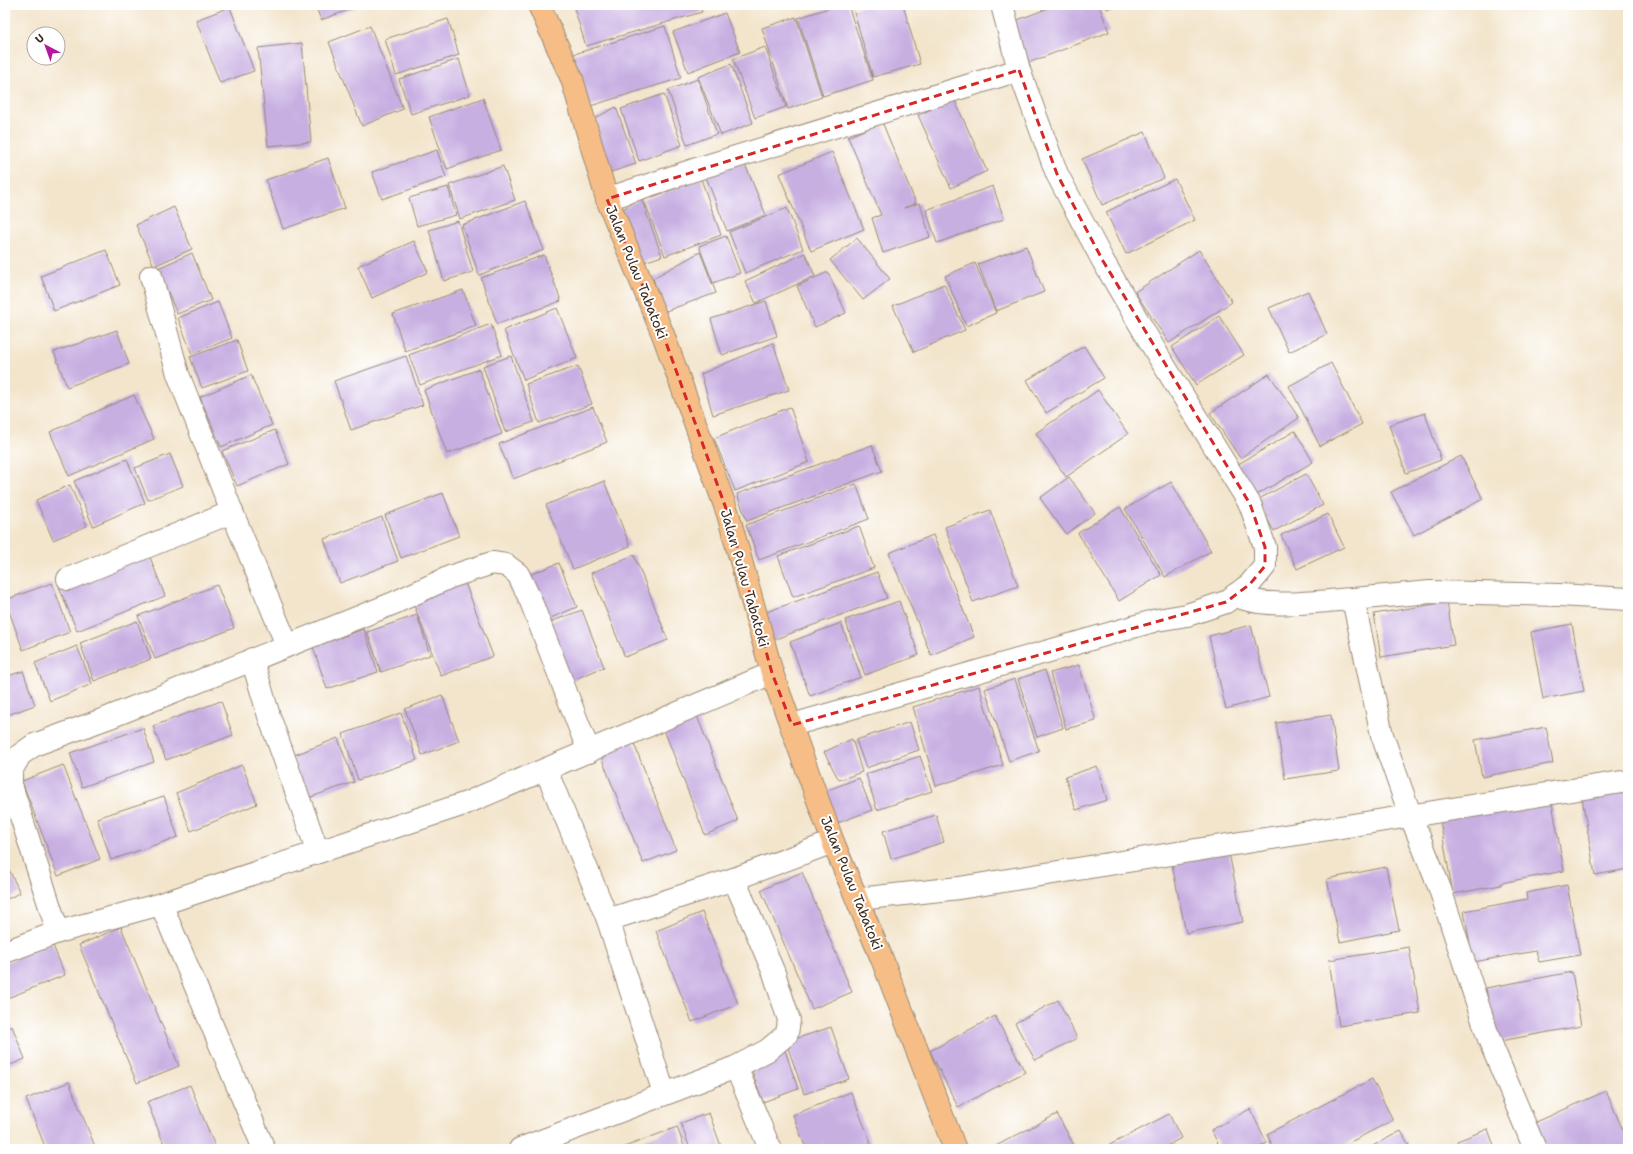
<svg xmlns="http://www.w3.org/2000/svg" width="1633" height="1154" font-family="'Shantell Sans',sans-serif">
<rect width="100%" height="100%" fill="#fff"/>
<filter id="ink" filterUnits="userSpaceOnUse"><feTurbulence type="fractalNoise" baseFrequency=".025" numOctaves="2"/><feDisplacementMap in="SourceGraphic" scale="8" xChannelSelector="R" yChannelSelector="G"/><feConvolveMatrix kernelMatrix="1 2 1 2 8 2 1 2 1" color-interpolation-filters="sRGB"/></filter>
<filter id="wash" filterUnits="userSpaceOnUse"><feTurbulence type="fractalNoise" baseFrequency=".012" numOctaves="4" result="noise"/><feDisplacementMap in="SourceGraphic" scale="16" xChannelSelector="R" yChannelSelector="G"/><feGaussianBlur stdDeviation="0.9" result="paint"/><feColorMatrix in="noise" values="0 0 0 0 0 0 0 0 0 0 0 0 0 0 0 0 0 1.4 0 .05"/><feComposite in="paint" operator="in"/></filter>
<g filter="url(#wash)">
<rect width="100%" height="100%" fill="#f3e5cc"/>
<g id="blocks">
<g fill="#c7afe2">
<polygon points="315,5 362,5 321,20"/>
<polygon points="584,5 700,5 702,12 586,46 574,8"/>
<polygon points="838,5 848,5 873,80 823,96 798,18"/>
<polygon points="868,5 903,5 920,64 873,77 853,9"/>
<polygon points="1057,5 1099,5 1109,32 1028,63 1012,22"/>
<polygon points="1105,5 1116,5 1107,9"/>
<polygon points="230,7 254,71 220,83 196,20"/>
<polygon points="725,13 740,52 688,72 673,32"/>
<polygon points="796,17 822,97 788,109 762,28"/>
<polygon points="448,19 459,55 396,75 385,39"/>
<polygon points="370,26 403,109 362,126 329,42"/>
<polygon points="665,26 681,78 584,108 568,56"/>
<polygon points="302,43 311,142 268,146 258,48"/>
<polygon points="765,47 786,107 755,118 733,59"/>
<polygon points="459,59 470,95 411,114 399,79"/>
<polygon points="731,64 753,123 721,135 698,77"/>
<polygon points="698,79 717,134 687,145 668,90"/>
<polygon points="664,94 682,145 639,161 621,109"/>
<polygon points="483,98 501,150 447,169 429,117"/>
<polygon points="954,99 987,171 951,188 918,115"/>
<polygon points="616,107 636,164 611,172 590,121"/>
<polygon points="882,122 916,203 904,208 920,203 930,237 883,253 872,218 881,215 848,137"/>
<polygon points="1145,132 1164,178 1102,205 1082,159"/>
<polygon points="437,150 446,177 382,199 372,172"/>
<polygon points="832,152 864,229 811,251 779,174"/>
<polygon points="328,158 345,208 283,229 266,180"/>
<polygon points="744,162 766,215 727,231 706,177"/>
<polygon points="503,166 515,200 460,219 449,185"/>
<polygon points="701,179 721,235 665,256 644,200"/>
<polygon points="1175,179 1195,220 1126,254 1106,212"/>
<polygon points="993,186 1004,219 937,243 926,210"/>
<polygon points="448,187 456,215 417,226 409,198"/>
<polygon points="641,198 662,256 641,263 618,212"/>
<polygon points="525,201 544,250 479,275 462,225"/>
<polygon points="174,207 192,249 154,266 136,225"/>
<polygon points="787,208 803,249 745,273 729,232"/>
<polygon points="458,221 473,272 444,281 429,230"/>
<polygon points="726,236 740,273 713,283 699,246"/>
<polygon points="857,238 890,279 863,300 830,260"/>
<polygon points="414,241 428,272 372,298 358,266"/>
<polygon points="1026,246 1044,292 996,311 978,264"/>
<polygon points="106,250 120,285 54,311 41,276"/>
<polygon points="1199,250 1232,302 1169,343 1135,292"/>
<polygon points="700,252 716,293 663,312 653,278"/>
<polygon points="192,253 211,300 177,314 158,268"/>
<polygon points="805,253 815,276 756,303 745,281"/>
<polygon points="544,255 561,301 497,324 481,278"/>
<polygon points="975,263 996,313 966,326 945,276"/>
<polygon points="828,272 846,313 815,327 797,286"/>
<polygon points="944,284 965,330 914,352 893,306"/>
<polygon points="463,290 476,326 405,351 393,314"/>
<polygon points="1308,291 1327,334 1289,352 1269,308"/>
<polygon points="766,301 777,336 722,355 711,319"/>
<polygon points="218,302 232,338 192,354 178,318"/>
<polygon points="557,308 577,358 524,380 504,330"/>
<polygon points="1219,316 1244,355 1196,385 1172,347"/>
<polygon points="491,324 502,355 420,385 409,355"/>
<polygon points="117,330 129,364 67,387 54,352"/>
<polygon points="237,340 248,371 202,388 190,357"/>
<polygon points="773,343 789,390 713,415 701,374"/>
<polygon points="1084,346 1104,378 1046,413 1027,380"/>
<polygon points="406,356 423,405 351,430 334,381"/>
<polygon points="511,356 534,422 505,432 483,366"/>
<polygon points="1331,363 1362,424 1320,446 1289,386"/>
<polygon points="578,366 592,404 539,423 526,384"/>
<polygon points="479,369 502,434 447,454 424,390"/>
<polygon points="1269,374 1299,418 1240,458 1210,413"/>
<polygon points="251,375 272,425 221,447 200,397"/>
<polygon points="1098,390 1128,434 1066,477 1036,433"/>
<polygon points="134,395 154,439 69,476 50,432"/>
<polygon points="593,407 607,442 513,479 499,444"/>
<polygon points="790,407 809,462 735,491 714,438"/>
<polygon points="1425,413 1441,460 1406,473 1389,425"/>
<polygon points="275,430 289,464 237,486 222,451"/>
<polygon points="1295,431 1313,462 1253,497 1235,466"/>
<polygon points="872,445 882,471 747,521 737,494"/>
<polygon points="170,454 183,486 148,500 135,468"/>
<polygon points="1461,456 1483,499 1414,535 1391,492"/>
<polygon points="127,459 145,503 93,526 74,481"/>
<polygon points="1306,474 1323,505 1274,531 1257,500"/>
<polygon points="1069,477 1095,513 1066,534 1040,498"/>
<polygon points="604,481 630,546 573,569 546,505"/>
<polygon points="1171,482 1211,551 1165,577 1125,509"/>
<polygon points="856,484 869,519 759,560 746,525"/>
<polygon points="70,485 87,526 53,540 36,500"/>
<polygon points="443,493 459,536 401,558 385,515"/>
<polygon points="1120,507 1161,575 1119,601 1078,533"/>
<polygon points="990,510 1018,586 973,602 945,527"/>
<polygon points="1328,514 1344,547 1297,569 1281,535"/>
<polygon points="382,517 398,561 340,583 324,539"/>
<polygon points="859,526 874,568 793,597 778,556"/>
<polygon points="933,535 974,637 931,655 889,553"/>
<polygon points="148,552 165,596 77,631 59,587"/>
<polygon points="634,555 668,640 625,657 591,573"/>
<polygon points="559,563 577,607 541,622 524,577"/>
<polygon points="877,572 887,598 770,641 761,614"/>
<polygon points="462,575 493,656 441,676 410,595"/>
<polygon points="52,583 70,632 23,650 5,600"/>
<polygon points="217,585 234,628 155,659 138,616"/>
<polygon points="899,601 919,655 865,675 845,620"/>
<polygon points="1447,602 1454,645 1381,657 1374,614"/>
<polygon points="582,610 604,667 568,682 545,624"/>
<polygon points="417,615 430,655 381,672 367,632"/>
<polygon points="137,621 151,659 94,681 80,643"/>
<polygon points="841,623 861,677 810,696 790,642"/>
<polygon points="1572,624 1584,691 1543,699 1531,632"/>
<polygon points="1251,625 1269,697 1226,709 1209,636"/>
<polygon points="364,629 378,672 327,689 313,647"/>
<polygon points="77,646 92,684 50,701 35,663"/>
<polygon points="1079,665 1096,721 1066,729 1050,673"/>
<polygon points="1045,670 1063,728 1037,737 1018,679"/>
<polygon points="23,671 35,705 5,716 5,677"/>
<polygon points="1015,679 1039,751 1009,761 985,689"/>
<polygon points="979,686 1003,765 936,786 913,707"/>
<polygon points="442,695 459,741 422,755 405,709"/>
<polygon points="221,701 233,735 166,760 153,726"/>
<polygon points="694,708 738,821 705,835 661,722"/>
<polygon points="401,713 417,760 358,780 343,734"/>
<polygon points="1331,715 1339,771 1285,779 1276,723"/>
<polygon points="910,722 919,750 866,768 856,740"/>
<polygon points="1546,727 1553,763 1482,777 1475,740"/>
<polygon points="143,728 154,762 82,787 70,753"/>
<polygon points="631,736 676,850 643,863 598,749"/>
<polygon points="338,738 354,782 308,798 292,756"/>
<polygon points="852,739 862,772 839,780 824,752"/>
<polygon points="920,756 932,791 877,810 866,774"/>
<polygon points="63,765 100,859 58,876 22,781"/>
<polygon points="242,765 257,804 191,831 176,793"/>
<polygon points="1097,766 1107,800 1076,810 1065,777"/>
<polygon points="859,778 872,810 835,824 823,792"/>
<polygon points="1628,789 1628,869 1595,875 1582,798"/>
<polygon points="164,796 178,837 111,860 97,818"/>
<polygon points="1551,797 1564,871 1501,883 1501,885 1453,894 1440,821"/>
<polygon points="936,815 944,842 891,859 883,831"/>
<polygon points="1228,848 1243,922 1186,933 1171,860"/>
<polygon points="5,861 20,893 5,900"/>
<polygon points="1386,867 1399,930 1340,942 1327,879"/>
<polygon points="802,872 852,992 812,1009 761,890"/>
<polygon points="1567,885 1580,955 1539,962 1536,951 1473,962 1464,911 1527,899 1526,893"/>
<polygon points="702,912 738,1004 692,1022 656,931"/>
<polygon points="121,927 179,1066 137,1083 79,945"/>
<polygon points="52,943 65,975 5,999 5,963"/>
<polygon points="1409,947 1420,1013 1339,1026 1329,960"/>
<polygon points="1572,972 1581,1026 1495,1042 1486,988"/>
<polygon points="1058,1000 1077,1038 1035,1060 1015,1023"/>
<polygon points="995,1016 1025,1072 958,1107 930,1051"/>
<polygon points="12,1026 25,1059 5,1067 5,1029"/>
<polygon points="831,1027 849,1079 804,1094 786,1042"/>
<polygon points="785,1050 798,1089 763,1102 749,1062"/>
<polygon points="1372,1079 1393,1120 1337,1149 1274,1149 1267,1134"/>
<polygon points="69,1082 96,1149 46,1149 26,1099"/>
<polygon points="190,1085 216,1149 166,1149 147,1102"/>
<polygon points="1606,1091 1628,1142 1628,1146 1622,1149 1546,1149 1534,1123"/>
<polygon points="851,1092 871,1143 856,1149 806,1149 793,1115"/>
<polygon points="1250,1109 1267,1143 1257,1149 1221,1149 1211,1130"/>
<polygon points="709,1113 722,1149 690,1149 681,1123"/>
<polygon points="1057,1114 1076,1149 990,1149"/>
<polygon points="1169,1114 1181,1138 1161,1149 1102,1149"/>
<polygon points="677,1127 685,1149 623,1149 622,1148"/>
<polygon points="1488,1129 1495,1149 1460,1149 1457,1141"/>
<polygon points="1401,1131 1411,1149 1367,1149"/>
<polygon points="1173,1145 1175,1149 1165,1149"/>
</g>
</g>
</g>
<g filter="url(#ink)">
<use href="#blocks" fill-opacity="0" stroke="#978875" stroke-width="1"/>
<g fill="none" stroke-linecap="round" stroke-linejoin="round">
<g stroke="#978875" stroke-width="24">
<g id="minor">
<polyline points="607,199 703,167 1019,70"/>
<polyline points="151,276 178,374 232,512 287,645"/>
<polyline points="68,579 232,512"/>
<path d="M1235,595c29,15 85,6 118,4"/>
<polyline points="252,659 269,716 318,852"/>
<polyline points="792,725 1157,620 1187,615 1226,602 1250,584 1265,566 1265,547 1250,504 1159,357 1103,261 1057,174 1019,70 1002,5"/>
<polyline points="546,770 608,920 664,1093"/>
<polyline points="858,899 959,888 1628,781"/>
<polyline points="161,904 264,1149"/>
<polyline points="608,920 734,879 833,842"/>
<polyline points="58,932 11,785 11,771 20,755 34,745 110,717 394,603 450,577 492,563 506,565 518,574 530,599 589,752"/>
<polyline points="5,952 58,932 161,904 464,804 772,673"/>
<polyline points="736,1067 770,1149"/>
<polyline points="520,1149 736,1067 768,1050 787,1034 789,1020 774,973 734,879"/>
<polyline points="1535,1149 1489,1039 1440,889 1411,817 1382,735 1353,599 1430,592 1559,595 1628,599"/>
</g>
</g>
<g stroke="#978875" stroke-width="24">
<polyline id="highway" points="539,5 572,79 607,199 664,337 728,514 772,673 833,842 882,959 955,1149"/>
</g>
<use href="#minor" stroke="#fff" stroke-width="22"/>
<use href="#highway" stroke="#f6be86" stroke-width="22"/>
</g>
</g>
<path fill="none" stroke="#d62828" stroke-width="3" stroke-dasharray="8 5" stroke-linejoin="round" d="M1019,70l38,104 46,87 147,243 15,43v19l-15,18 -24,18 -434,123 -20,-52 -44,-159 -64,-177 -57,-138z"/>
<g text-anchor="middle" stroke-width="4" stroke-linejoin="round" paint-order="stroke">
<g font-size="14" fill="#3b2a1e" stroke="#fff">
<text transform="translate(637 272) rotate(68)" y="5">Jalan Pulau Tabatoki</text>
<text transform="translate(745 578) rotate(74)" y="5">Jalan Pulau Tabatoki</text>
<text transform="translate(852 883) rotate(68)" y="5">Jalan Pulau Tabatoki</text>
</g>
</g>
<rect width="1633" height="1154" fill="none" stroke="#fff" stroke-width="20"/>
<g transform="translate(46 46) rotate(319)"><circle r="19" fill="#ffffff" stroke="#b1aaa5"/>
<path d="M0-3L7 15L0 10L-7 15Z" fill="#b5179e"/>
<text y="-6" font-size="11" font-weight="bold" text-anchor="middle" fill="#3b2a1e">U</text>
</g>
</svg>
